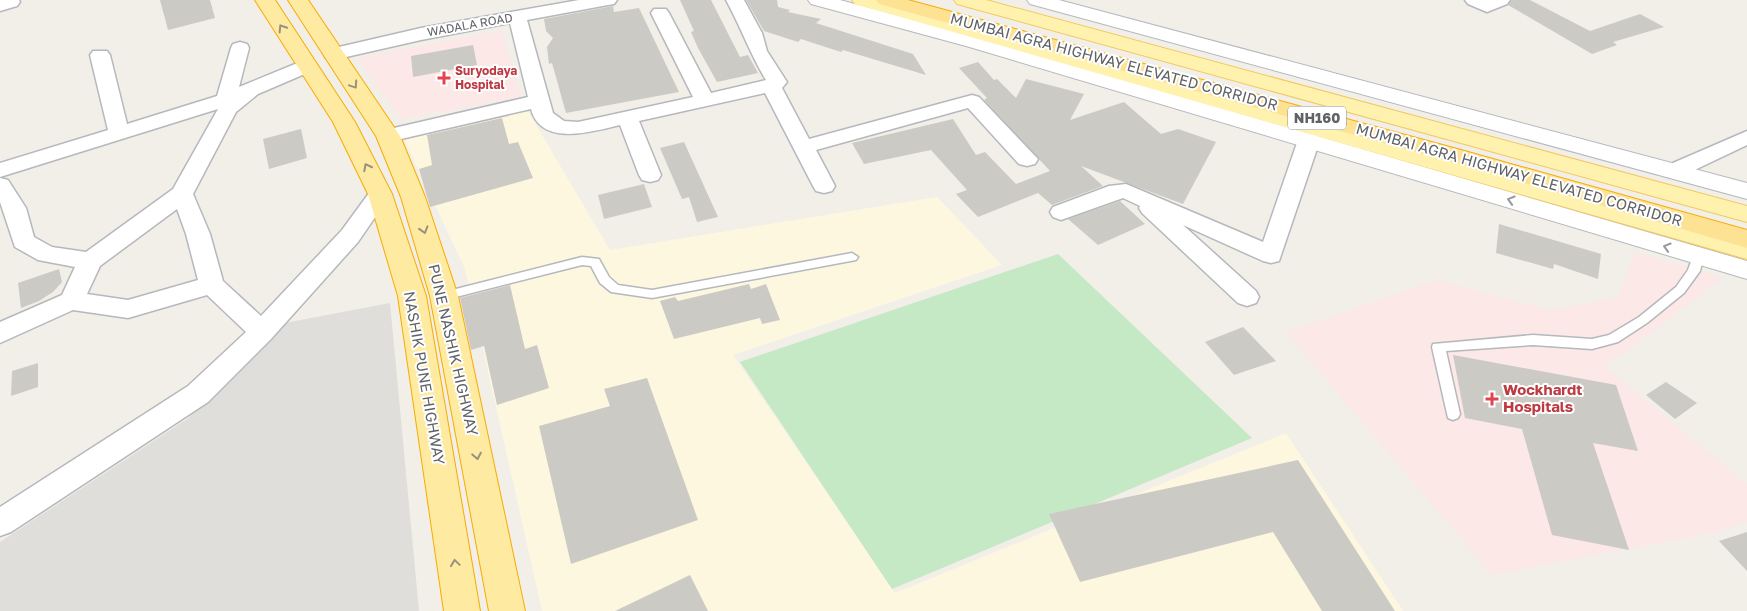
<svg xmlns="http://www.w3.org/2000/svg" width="1747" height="611" font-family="'Golos Text',sans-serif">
<rect width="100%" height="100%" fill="#f1efe8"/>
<polygon fill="#fef7e0" points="526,108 610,250 937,197 1002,265 733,355 895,593 1286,433 1403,611 542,611 465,269 403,137"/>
<polygon fill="#e0deda" points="390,303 419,611 0,611 0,542 187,419 285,323"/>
<g fill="#fce8e6">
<polygon points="502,30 521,97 401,119 357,58"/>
<polygon points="1636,252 1723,278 1605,367 1747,484 1747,522 1716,532 1492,575 1286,332 1437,280 1550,310 1618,297"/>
</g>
<polygon fill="#c5e8c5" points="1058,254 1252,438 892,589 740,362"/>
<g fill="#cccac5">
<polygon points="160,0 210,0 215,18 168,30"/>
<polygon points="680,0 711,0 740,57 748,55 758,73 717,82 698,48 691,32 694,31"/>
<polygon points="746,0 777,0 778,7 790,10 788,12 821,19 816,23 913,54 926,75 843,50 841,52 801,39 798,42 764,31"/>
<polygon points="1512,0 1530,0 1590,31 1640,14 1664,27 1613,42 1617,45 1592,54 1508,5"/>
<polygon points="613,6 614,12 639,8 679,92 566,113 552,63 549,64 547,47 553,38 546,31 544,19"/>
<polygon points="473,45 477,65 413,77 411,56"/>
<polygon points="978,62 994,80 997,79 1016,98 1026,79 1084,94 1070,120 1124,102 1161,134 1178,129 1216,142 1183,204 1081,166 1103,186 1052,205 1038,193 978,217 956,194 967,190 931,150 864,164 852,143 953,119 976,155 985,152 1016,184 1050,171 984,100 987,98 959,68"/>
<polygon points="502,118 509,144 518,142 533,178 430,207 419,169 432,165 427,135"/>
<polygon points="301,129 307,158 269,169 263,139"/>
<polygon points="684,142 718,217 697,222 689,197 682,199 660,148"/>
<polygon points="644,184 652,207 604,219 598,195"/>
<polygon points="1120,201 1145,224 1098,245 1068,219"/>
<polygon points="1499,224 1601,254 1598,279 1554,264 1553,269 1496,253"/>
<polygon points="59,269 62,282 53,292 39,301 21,308 18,283"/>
<polygon points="749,284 751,289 766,284 780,320 762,324 760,318 674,339 660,301 675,297 678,301"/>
<polygon points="510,285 525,349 537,345 549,388 497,405 484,346 471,350 460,298"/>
<polygon points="1243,327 1276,361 1234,375 1205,342"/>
<polygon points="1453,355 1616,385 1638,451 1593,443 1629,550 1552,535 1522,429 1465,418"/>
<polygon points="38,363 38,387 11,396 12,371"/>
<polygon points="647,378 698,520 571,564 539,426 610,406 604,389"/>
<polygon points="1666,382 1697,403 1675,419 1646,395"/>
<polygon points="1298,460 1395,611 1322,611 1273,532 1080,582 1049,514"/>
<polygon points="1747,532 1747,571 1719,541"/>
<polygon points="690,575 708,611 615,611"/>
</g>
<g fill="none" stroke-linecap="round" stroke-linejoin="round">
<g stroke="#b5b8bc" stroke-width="3">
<g id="service">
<polygon points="1698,252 1704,256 1700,271 1684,293 1647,323 1618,342 1592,349 1533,345 1446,351 1460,414 1458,418 1453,420 1448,418 1432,347 1433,344 1533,335 1592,339 1609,335 1639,317 1676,287 1688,270 1694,253"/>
<polygon points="852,253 858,257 856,260 652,298 611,292 600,283 591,266 582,265 444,300 438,296 444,292 582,257 599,259 609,277 618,285 652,290"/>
</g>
</g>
<g stroke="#b5b8bc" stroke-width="3">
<g id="minor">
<polygon points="0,0 19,0 20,2 17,6 0,11"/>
<path d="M579,0h38l-3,4 -6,1 -81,15 26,93 11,8 14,1 115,-25 -42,-84 3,-4h12l3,4 42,80 55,-13c-16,-26 -25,-53 -40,-80h18l18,33 5,18 20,31 -5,6 27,51 163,-44 7,2 59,62 -3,5 -8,2 -8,-2 -51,-56 -152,42 19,36 -3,5 -8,2 -8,-2 -3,-5 -48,-93 -126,28 22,54 -3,5 -8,2 -8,-2 -3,-5 -19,-50c-26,6 -79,23 -89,-16l-143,33 -7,-1 -3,-5 3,-5 147,-34 -18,-74 -89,17 -88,20 -7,-2 -2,-4 2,-4 95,-22z"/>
<polygon points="1465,0 1510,0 1507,4 1487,12 1468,4"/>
<path d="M240,42l7,2 2,4 -10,39 61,-25h14l3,4 -3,4 -56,24 -22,18 -43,82 17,40 13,47 38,35 81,-86 30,-41 8,-2 8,2 3,5 -33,48 -87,97 -63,63 -197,130 -11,4v-29l188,-121 58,-54 -39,-37 -79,23 -55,-8 -73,33v-21l62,-27 13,-28 -37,-7 -23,-13 -15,-45v-24l8,2 18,28 8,29 18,10 34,5 87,-63 45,-80 -218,68v-14l108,-33 -18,-75 3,-4h14l3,4 17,69 90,-28 14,-48 2,-4zM177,209l9,25 12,46 -70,20 -41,-6 13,-28z"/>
<polygon points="1747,131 1747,145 1682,176 1674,178 1666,176 1663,171 1666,166"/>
<polygon points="1309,134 1316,135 1320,140 1279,261 1271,263 1263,261 1183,225 1256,291 1259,297 1256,303 1247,306 1238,303 1142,213 1139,208 1140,206 1123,198 1061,220 1053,217 1050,212 1053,207 1109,186 1126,184 1263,242 1298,140 1302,135"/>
</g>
</g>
<g stroke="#b5b8bc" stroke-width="2">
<g id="tertiary">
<polygon points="808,0 840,0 980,38 1747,261 1747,279 966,46 811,4"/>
<polygon points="1027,0 1059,0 1747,183 1747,199 1030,4"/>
</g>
</g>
<g stroke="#f2c960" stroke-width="2">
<g id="primary">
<polygon points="852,0 884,0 1747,241 1747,259 855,4"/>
<polygon points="954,0 986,0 1747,206 1747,222 957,4"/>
</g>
</g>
<g stroke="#f9ab00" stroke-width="2">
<g id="trunk">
<polygon points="255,0 275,0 355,122 392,194 426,296 480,611 444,611 398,296 368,194 333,122"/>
<polygon points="288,0 308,0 400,136 425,197 458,296 525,611 489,611 430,296 401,197 376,136"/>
</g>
</g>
<g stroke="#f9ab00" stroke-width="2">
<polygon id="motorway" points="876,0 908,0 1461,150 1747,230 1747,248 1445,160 879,4"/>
</g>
<use href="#service" fill="#fff" fill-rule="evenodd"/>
<use href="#minor" fill="#fff" fill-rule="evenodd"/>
<use href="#tertiary" fill="#fff" fill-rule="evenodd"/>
<use href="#primary" fill="#fff2af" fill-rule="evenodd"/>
<use href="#trunk" fill="#feeaa1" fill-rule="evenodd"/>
<use href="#motorway" fill="#fde293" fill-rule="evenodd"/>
</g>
<defs><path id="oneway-chevron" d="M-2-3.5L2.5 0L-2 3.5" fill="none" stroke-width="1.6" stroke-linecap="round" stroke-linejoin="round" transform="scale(1.25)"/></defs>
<g stroke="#97927c">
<use href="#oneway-chevron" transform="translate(282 28) rotate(-122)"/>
<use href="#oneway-chevron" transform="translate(354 85) rotate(56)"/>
<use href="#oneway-chevron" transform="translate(367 167) rotate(-117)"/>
<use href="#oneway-chevron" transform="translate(424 230) rotate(73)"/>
<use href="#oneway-chevron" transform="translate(477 456) rotate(79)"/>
<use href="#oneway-chevron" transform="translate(455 563) rotate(-98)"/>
</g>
<g stroke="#979a9d">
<use href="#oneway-chevron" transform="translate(1511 200) rotate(-163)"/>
<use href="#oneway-chevron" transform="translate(1667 247) rotate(-163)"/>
</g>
<g fill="#e0444e" stroke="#fff" stroke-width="2">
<path d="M441.5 70.5h5v5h5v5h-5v5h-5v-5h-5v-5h5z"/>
<path d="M1489.5 391.5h5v5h5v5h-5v5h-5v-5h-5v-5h5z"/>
</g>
<g text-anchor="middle" stroke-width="4" stroke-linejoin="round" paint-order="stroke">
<g font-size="12" fill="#5f6368" stroke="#fff">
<text transform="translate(470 25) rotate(-10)" y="4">WADALA ROAD</text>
</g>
<g font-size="12" font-weight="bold" fill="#be3a42" stroke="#fff" text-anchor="start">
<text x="455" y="75">Suryodaya<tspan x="455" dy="14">Hospital</tspan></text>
</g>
<rect fill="#fff" stroke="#8f9295" stroke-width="1" x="1288" y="106.5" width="58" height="23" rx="4"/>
<g font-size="14" font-weight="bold" fill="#5f6368">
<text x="1317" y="123">NH160</text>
</g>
<g font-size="15" fill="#5f6368" stroke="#fff">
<text transform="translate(1114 62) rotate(15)" y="5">MUMBAI AGRA HIGHWAY ELEVATED CORRIDOR</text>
<text transform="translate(1519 175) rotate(16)" y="5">MUMBAI AGRA HIGHWAY ELEVATED CORRIDOR</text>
<text transform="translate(453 350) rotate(77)" y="5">PUNE NASHIK HIGHWAY</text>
<text transform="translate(424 378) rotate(80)" y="5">NASHIK PUNE HIGHWAY</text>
</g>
<g font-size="15" font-weight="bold" fill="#be3a42" stroke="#fff" text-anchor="start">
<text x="1503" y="395">Wockhardt<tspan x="1503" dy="17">Hospitals</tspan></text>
</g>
</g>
</svg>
